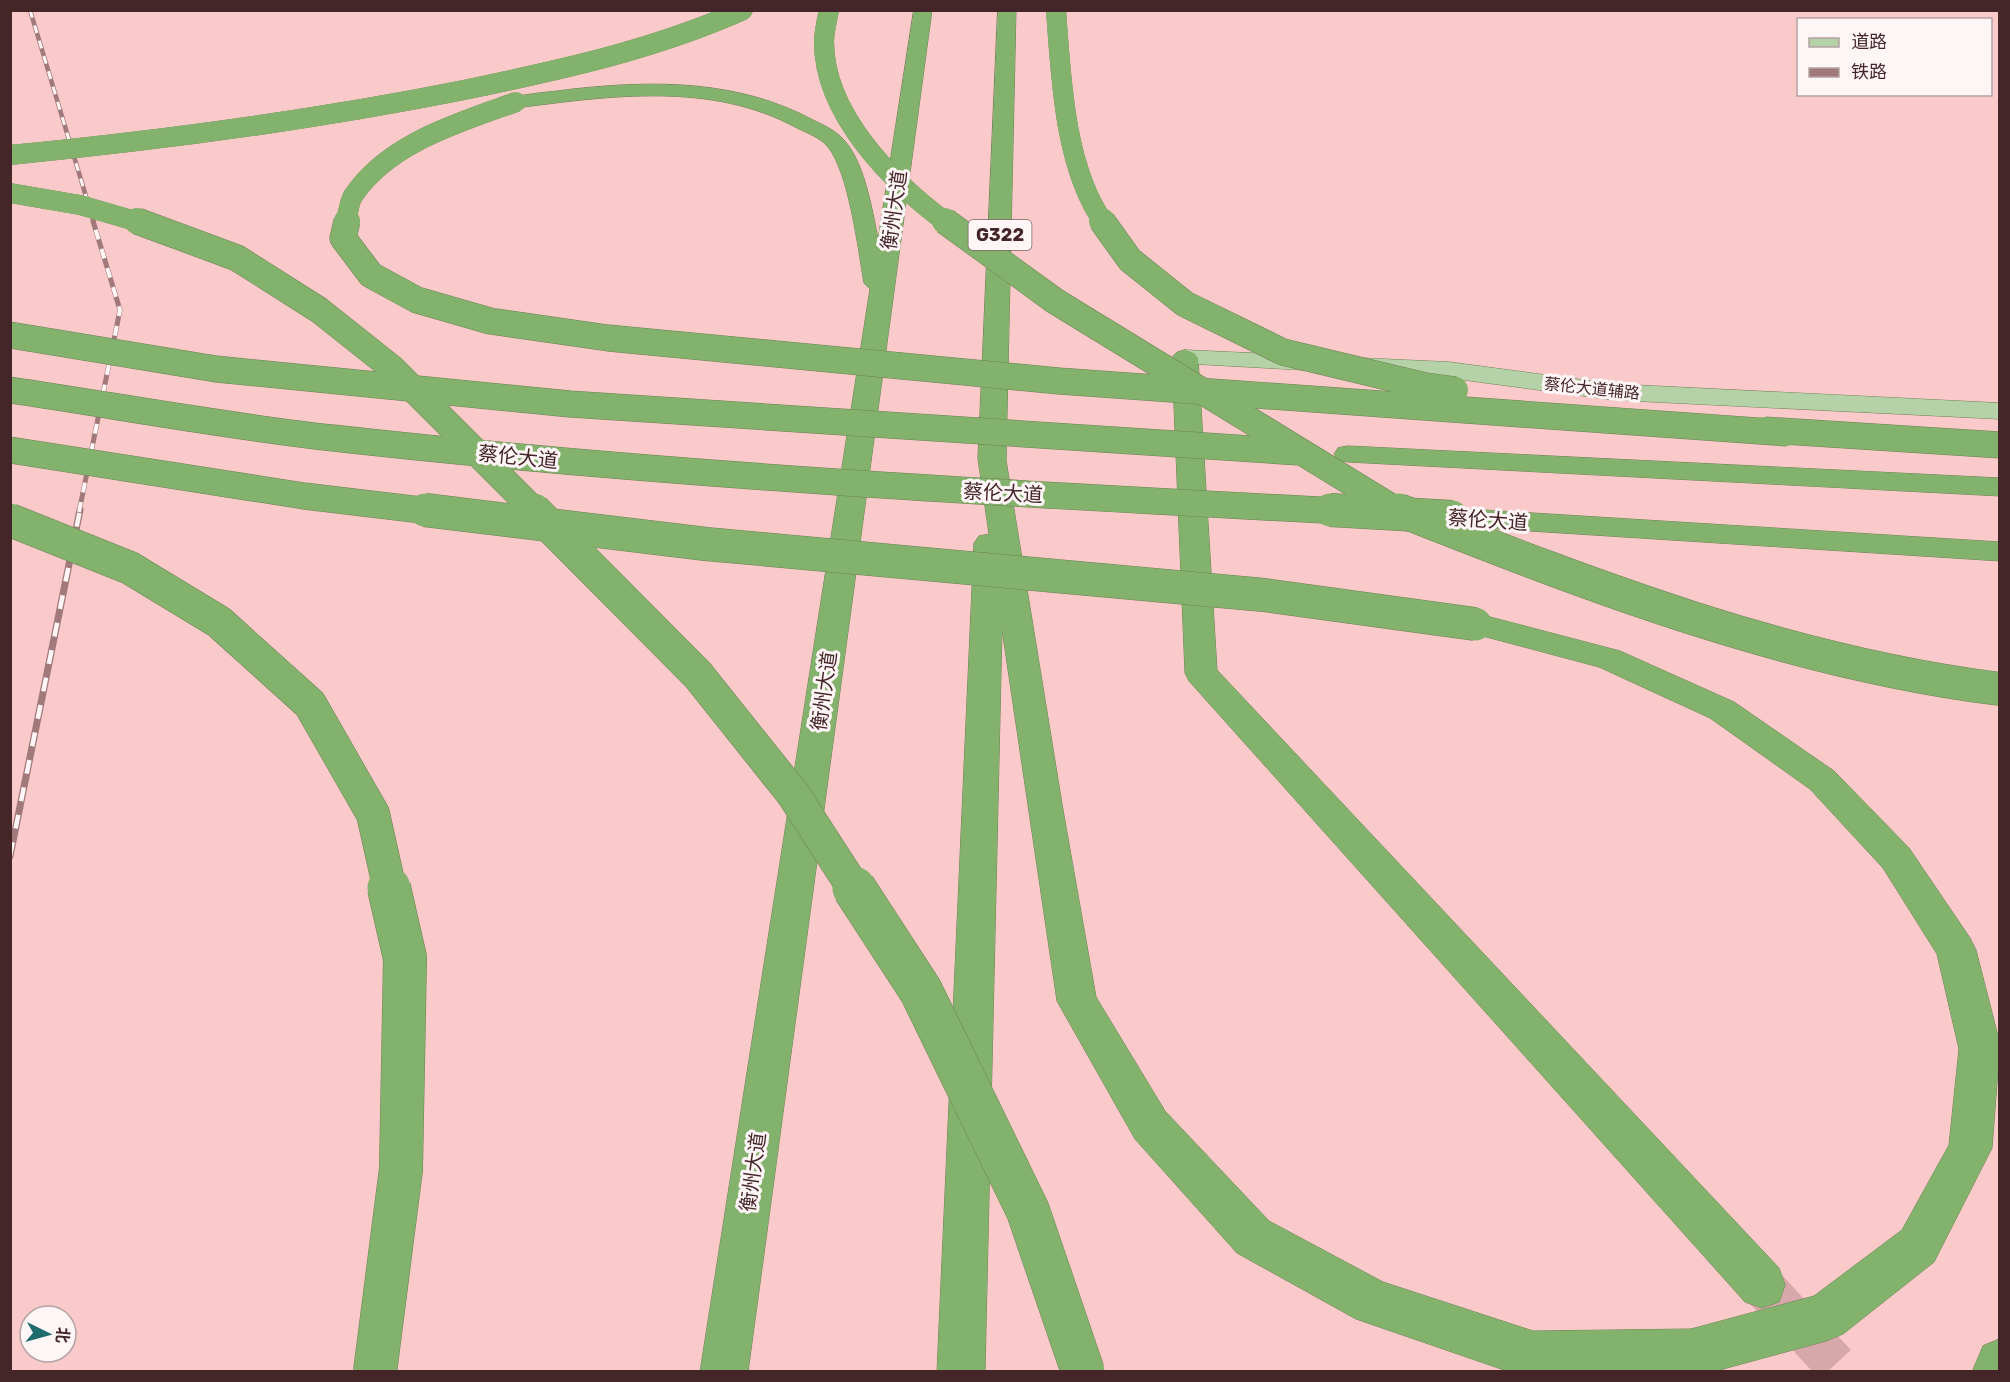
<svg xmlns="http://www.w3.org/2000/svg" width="2010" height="1382" font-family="Rubik,'Noto Sans SC',sans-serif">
<rect width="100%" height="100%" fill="#fac9ca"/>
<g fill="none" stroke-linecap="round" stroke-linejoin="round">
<polyline stroke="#d6a8aa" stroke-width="43" stroke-dasharray="43 22" stroke-linecap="butt" points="1762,1285 1842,1372"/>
<g stroke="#6d8154" stroke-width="1">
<polygon id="major" points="1185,350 1449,362 1614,384 2000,403 2000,419 1614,400 1449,378 1176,363 1172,358 1176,353"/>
</g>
<g stroke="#6d8154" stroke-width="1">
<g id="highway">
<path d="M914,10h18l-184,1362h-48l170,-1083 -6,-6c-6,-34 -15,-110 -36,-136 -7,-9 -21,-14 -31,-19 -86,-47 -187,-32 -281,-20l-7,-2 -3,-4 3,-4c21,-5 43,-6 64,-9 82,-9 166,-9 240,31 10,5 20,9 28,17 23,21 31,72 37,102z"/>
<polygon points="998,10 1016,10 1006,460 1063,810 1096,997 1165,1111 1269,1221 1383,1282 1533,1331 1691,1329 1814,1296 1902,1230 1949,1145 1959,1049 1937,954 1883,868 1810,789 1710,718 1599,667 1464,631 1459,624 1464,617 1475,613 1620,651 1734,702 1834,771 1909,848 1970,938 1976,950 2000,1044 1992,1148 1934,1262 1843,1334 1826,1341 1712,1372 1510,1372 1356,1319 1237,1253 1135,1139 1057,1001 1002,629 985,1372 937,1372 974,543 979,536 989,534 978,459"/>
<polygon points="1185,350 1194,353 1198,358 1217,670 1779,1268 1785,1285 1779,1302 1762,1308 1745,1302 1189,681 1185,673 1172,358 1176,353"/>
<polygon points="1348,446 2000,478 2000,496 1348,462 1338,460 1334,454 1338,448"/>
<polygon points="1452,508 2000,542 2000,561 1452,526 1442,523 1438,517 1442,511"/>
<polygon points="2000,1339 2000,1372 1972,1372 1983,1346"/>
</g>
</g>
<use href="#major" fill="#b5d1a7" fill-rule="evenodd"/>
<use href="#highway" fill="#83b26c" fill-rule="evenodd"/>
<g stroke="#a1797a" stroke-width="4.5">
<polyline id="rail-far2" points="30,10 94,223"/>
</g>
<g stroke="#a1797a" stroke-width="5">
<polyline id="rail-far1" points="79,512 120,310 93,221"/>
</g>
<g stroke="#a1797a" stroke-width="7">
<polyline id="rail" points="10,856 80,510"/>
</g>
<use href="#rail-far2" stroke="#fef5f6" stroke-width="3" stroke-dasharray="8" stroke-linecap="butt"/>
<use href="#rail-far1" stroke="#fef5f6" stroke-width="4" stroke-dasharray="10" stroke-linecap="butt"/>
<use href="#rail" stroke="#fef5f6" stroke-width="4.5" stroke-dasharray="14" stroke-linecap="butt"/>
<g stroke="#6d8154" stroke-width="20" stroke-linecap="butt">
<g id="highway-bridge-far3">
<path d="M829,10c-2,10 -5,22 -5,32 0,73 69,141 123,181"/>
<path d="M1056,10c5,66 8,157 48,213"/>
<path d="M10,155c153,-15 304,-35 454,-65 96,-20 189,-40 279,-80"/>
<polyline points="10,193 80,205 142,223"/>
<path d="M346,223c2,-9 3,-21 7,-27 35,-53 107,-74 163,-94"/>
</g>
</g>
<g stroke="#6d8154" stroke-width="27" stroke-linecap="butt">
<g id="highway-bridge-far2">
<polyline points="137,221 237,258 319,310 392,368 536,512"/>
<polyline points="347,221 343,238 371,275 417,300 490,321 608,338 1059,381 1787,433"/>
<polyline points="945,221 1055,301 1393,508 1403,512"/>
<polyline points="1102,221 1130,260 1185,304 1283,352 1425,386 1455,390"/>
<polyline points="10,335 216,369 570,404 1298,452"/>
<path d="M10,390c108,16 215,36 323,48 340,38 683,56 1025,74"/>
<polyline points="1765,430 2000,445"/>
<polyline points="10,450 304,496 438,512"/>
</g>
</g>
<g stroke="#6d8154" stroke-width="34" stroke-linecap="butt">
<g id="highway-bridge-far1">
<polyline points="425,510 706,544 1264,595 1475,624"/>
<polyline points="534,510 698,675 793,794 855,890"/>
<polyline points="1330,510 1452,517"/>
<path d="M1399,510c195,77 392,153 601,179"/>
<polyline points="10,520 130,568 219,622 310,704 373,814 390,890"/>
</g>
</g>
<g stroke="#6d8154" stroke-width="44" stroke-linecap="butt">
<g id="highway-bridge">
<polyline points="854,888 921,991 1028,1211 1083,1372"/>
<polyline points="375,1372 401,1169 405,958 389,888"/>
</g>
</g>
<use href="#highway-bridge-far3" stroke="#83b26c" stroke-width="20"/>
<use href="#highway-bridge-far2" stroke="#83b26c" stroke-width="26"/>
<use href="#highway-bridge-far1" stroke="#83b26c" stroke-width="33"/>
<use href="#highway-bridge" stroke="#83b26c" stroke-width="43"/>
</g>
<g text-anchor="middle" stroke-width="6" stroke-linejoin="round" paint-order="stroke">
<g font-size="16" fill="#452628" stroke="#fef5f6">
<text transform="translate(1592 388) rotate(6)" y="6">蔡伦大道辅路</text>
</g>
<rect fill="#fef5f6" stroke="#7c6466" stroke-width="1.5" x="968.5" y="220" width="63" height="30" rx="4.5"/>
<g font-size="18" font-weight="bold" fill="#452628">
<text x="1000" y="241">G322</text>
</g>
<g font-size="20" fill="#452628" stroke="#fef5f6">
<text transform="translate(894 210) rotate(-82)" y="7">衡州大道</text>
<text transform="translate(518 457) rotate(6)" y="7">蔡伦大道</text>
<text transform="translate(1003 493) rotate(3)" y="7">蔡伦大道</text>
<text transform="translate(1488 520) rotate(4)" y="7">蔡伦大道</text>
<text transform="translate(824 691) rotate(-82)" y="7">衡州大道</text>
<text transform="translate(753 1172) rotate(-82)" y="7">衡州大道</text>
</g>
</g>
<rect width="2010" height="1382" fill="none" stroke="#452628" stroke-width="24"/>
<rect x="1797" y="18" width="195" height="78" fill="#fef5f6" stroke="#b4a2a4" stroke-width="1.5"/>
<rect x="1809" y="38" width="30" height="9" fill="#b5d1a7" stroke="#b4a2a4" stroke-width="1.5"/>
<text x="1851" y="48" font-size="18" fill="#452628">道路</text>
<rect x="1809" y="68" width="30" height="9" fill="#a1797a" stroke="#b4a2a4" stroke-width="1.5"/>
<text x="1851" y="78" font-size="18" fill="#452628">铁路</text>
<g transform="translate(48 1334) rotate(95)"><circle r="28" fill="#fef5f6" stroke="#b4a2a4" stroke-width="1.5"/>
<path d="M0-4.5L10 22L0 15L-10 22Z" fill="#206c6d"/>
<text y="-9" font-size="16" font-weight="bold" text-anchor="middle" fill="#452628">北</text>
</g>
</svg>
